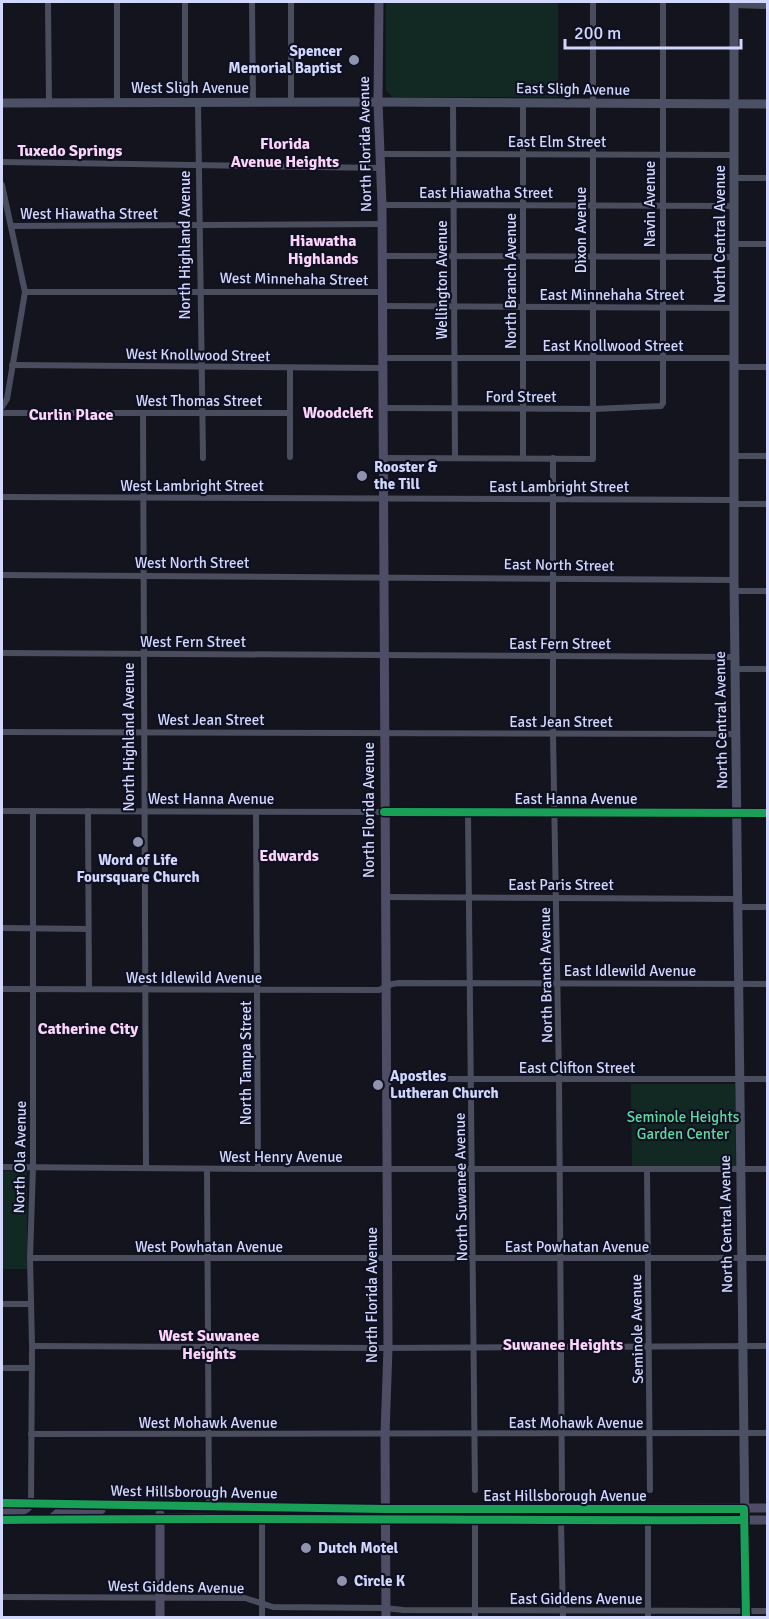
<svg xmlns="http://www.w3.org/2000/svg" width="769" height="1619" font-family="Signika,sans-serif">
<rect width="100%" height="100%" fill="#13141e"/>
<g fill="#122923">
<polygon points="386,2 558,2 558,97 393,97 386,91"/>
<polygon points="631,1084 735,1084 736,1167 632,1167"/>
<rect x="2" y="1171" width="25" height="98"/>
</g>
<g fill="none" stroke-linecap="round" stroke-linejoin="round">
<g stroke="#494d5e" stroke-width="6">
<polyline points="48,2 49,104"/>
<polyline points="185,2 185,103"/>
<polyline points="252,2 253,103"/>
<polyline points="734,5 768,6"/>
<polyline points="198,103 203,458"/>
<polyline points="291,103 291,2"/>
<polyline points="453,103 455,457"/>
<polyline points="117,104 117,2"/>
<polyline points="523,104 523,458"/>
<polyline points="379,154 735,155"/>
<polyline points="2,162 380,168"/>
<polyline points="735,178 768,178"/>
<polyline points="2,185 25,292 7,399 2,407"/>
<polyline points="382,205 735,206"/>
<polyline points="12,226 382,224"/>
<polyline points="735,244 768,244"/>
<polyline points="381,256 735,257"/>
<polyline points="25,292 382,292"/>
<polyline points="382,306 735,308"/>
<polyline points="383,358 735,358"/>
<polyline points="12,365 382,368"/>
<polyline points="735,367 768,367"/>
<polyline points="290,368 290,457"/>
<polyline points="382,408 594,409 661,406 663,403 663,2"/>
<polyline points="2,413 289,413"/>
<polyline points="143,413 146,1168"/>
<polyline points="735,456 768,456"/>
<polyline points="382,458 593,459 593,2"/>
<polyline points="553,458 553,734 559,1080 562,1492"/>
<polyline points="2,497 735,500"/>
<polyline points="735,504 768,504"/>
<polyline points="2,575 734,580"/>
<polyline points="735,591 768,591"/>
<polyline points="2,653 736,657"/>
<polyline points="736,669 768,669"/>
<polyline points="2,732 737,734"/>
<polyline points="2,811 384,812"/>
<polyline points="88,811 89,989"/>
<polyline points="256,812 258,1169"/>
<polyline points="468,812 475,1490"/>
<polyline points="385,897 738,899"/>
<polyline points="738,907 768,907"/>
<polyline points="2,928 88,929"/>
<polyline points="2,989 379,990 392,984 399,983 768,984"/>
<polyline points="386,1079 768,1079"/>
<polyline points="2,1167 258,1169 768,1169"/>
<polyline points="207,1169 209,1506"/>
<polyline points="647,1169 650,1490"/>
<polyline points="30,1258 768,1258"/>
<polyline points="2,1304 31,1304"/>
<polyline points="32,1346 381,1348 768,1346"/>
<polyline points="2,1368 32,1368"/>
<polyline points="31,1434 768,1433"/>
<polyline points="31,1503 32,1346 30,1258 33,1167 33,811"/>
<polyline points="262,1519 262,1618"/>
<polyline points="475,1520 475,1618"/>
<polyline points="561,1520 563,1618"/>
<polyline points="2,1597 245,1598 273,1607 385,1608 403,1610 768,1611"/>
<polyline points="648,1618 648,1520"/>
</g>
<g stroke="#4b5065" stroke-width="9">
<polyline points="734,2 734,580 746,1618"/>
<polyline points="2,103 378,102 768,104"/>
<polyline points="384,812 768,813"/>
</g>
<g stroke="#4f4d65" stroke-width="9">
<polyline points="379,2 378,102 382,205 388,1348 385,1434 386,1618"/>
<polyline points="2,1503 385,1509 768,1508"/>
<path d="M2,1512c12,0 22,2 29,-9"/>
<polyline points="160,1514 160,1618"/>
<polyline points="2,1520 196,1518 385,1520 768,1520"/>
<polyline points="50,1520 60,1511 101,1510"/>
</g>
<g stroke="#0f1122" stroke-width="11">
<g id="cycleway">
<polyline points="384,812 768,813"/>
<polyline points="2,1503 385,1509 744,1509 746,1618"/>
<path d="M2,1520c247,-3 495,1 742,0"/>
</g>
</g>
<use href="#cycleway" stroke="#1a9f57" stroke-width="8"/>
</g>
<g fill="#8f93af" stroke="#0f1122" stroke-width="2">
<circle cx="354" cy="60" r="6"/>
<circle cx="362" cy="476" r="6"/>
<circle cx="138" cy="842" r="6"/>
<circle cx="378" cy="1085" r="6"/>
<circle cx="306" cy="1548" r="6"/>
<circle cx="342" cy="1581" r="6"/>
</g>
<g text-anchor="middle" stroke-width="4.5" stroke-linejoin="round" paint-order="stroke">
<g font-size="15" font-weight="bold" fill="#d2d8fd" stroke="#0f1122" text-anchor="start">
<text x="342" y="56" text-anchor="end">Spencer<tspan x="342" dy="17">Memorial Baptist</tspan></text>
<text x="374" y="472">Rooster &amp;<tspan x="374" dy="17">the Till</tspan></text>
<text x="138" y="865" text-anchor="middle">Word of Life<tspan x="138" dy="17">Foursquare Church</tspan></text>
<text x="390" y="1081">Apostles<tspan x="390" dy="17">Lutheran Church</tspan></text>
<text x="318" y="1553">Dutch Motel</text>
<text x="354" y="1586">Circle K</text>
</g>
<g font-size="15" fill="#d2d8fd" stroke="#0f1122">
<text x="190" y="93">West Sligh Avenue</text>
<text transform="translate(573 89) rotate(1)" y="5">East Sligh Avenue</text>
<text x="557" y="147">East Elm Street</text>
<text transform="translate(365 144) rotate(-91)" y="5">North Florida Avenue</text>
<text x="486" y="198">East Hiawatha Street</text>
<text transform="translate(650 204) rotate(-90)" y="5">Navin Avenue</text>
<text x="89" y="219">West Hiawatha Street</text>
<text transform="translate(581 230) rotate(-90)" y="5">Dixon Avenue</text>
<text transform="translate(720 234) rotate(-90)" y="5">North Central Avenue</text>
<text transform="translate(185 245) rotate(-90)" y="5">North Highland Avenue</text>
<text transform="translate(294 279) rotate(1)" y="5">West Minnehaha Street</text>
<text transform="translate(442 280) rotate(-90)" y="5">Wellington Avenue</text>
<text transform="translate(511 281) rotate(-90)" y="5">North Branch Avenue</text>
<text x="612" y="300">East Minnehaha Street</text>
<text x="613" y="351">East Knollwood Street</text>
<text transform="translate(198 355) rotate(1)" y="5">West Knollwood Street</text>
<text x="521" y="402">Ford Street</text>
<text x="199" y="406">West Thomas Street</text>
<text x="192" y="491">West Lambright Street</text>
<text x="559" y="492">East Lambright Street</text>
<text x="192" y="568">West North Street</text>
<text transform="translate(559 565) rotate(1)" y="5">East North Street</text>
<text x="193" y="647">West Fern Street</text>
<text x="560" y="649">East Fern Street</text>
<text x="211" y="725">West Jean Street</text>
<text transform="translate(721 720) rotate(-91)" y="5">North Central Avenue</text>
<text x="561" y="727">East Jean Street</text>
<text transform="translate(129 737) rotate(-90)" y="5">North Highland Avenue</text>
<text x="211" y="804">West Hanna Avenue</text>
<text x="576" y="804">East Hanna Avenue</text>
<text transform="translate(369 810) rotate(-90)" y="5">North Florida Avenue</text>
<text x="561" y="890">East Paris Street</text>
<text x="630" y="976">East Idlewild Avenue</text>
<text transform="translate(546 975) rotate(-91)" y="5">North Branch Avenue</text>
<text x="194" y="983">West Idlewild Avenue</text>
<text transform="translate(246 1063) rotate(-90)" y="5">North Tampa Street</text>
<text x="577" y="1073">East Clifton Street</text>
<text transform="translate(20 1157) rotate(-89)" y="5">North Ola Avenue</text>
<text x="281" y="1162">West Henry Avenue</text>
<text transform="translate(461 1187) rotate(-91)" y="5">North Suwanee Avenue</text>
<text transform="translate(726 1224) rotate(-91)" y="5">North Central Avenue</text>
<text x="209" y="1252">West Powhatan Avenue</text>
<text x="577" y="1252">East Powhatan Avenue</text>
<text transform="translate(372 1295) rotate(-90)" y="5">North Florida Avenue</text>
<text transform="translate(637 1329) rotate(-91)" y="5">Seminole Avenue</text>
<text x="208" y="1428">West Mohawk Avenue</text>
<text x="576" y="1428">East Mohawk Avenue</text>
<text transform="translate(194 1492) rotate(1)" y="5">West Hillsborough Avenue</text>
<text x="565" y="1501">East Hillsborough Avenue</text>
<text transform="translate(176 1587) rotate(1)" y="5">West Giddens Avenue</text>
<text x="576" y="1604">East Giddens Avenue</text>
</g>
<g font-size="15" fill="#61da9c" stroke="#0f1122">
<text x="683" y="1122">Seminole Heights<tspan x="683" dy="17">Garden Center</tspan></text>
</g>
<g font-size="16" font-weight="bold" fill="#fdd4f9" stroke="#0f1122">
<text x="285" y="149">Florida<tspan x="285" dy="18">Avenue Heights</tspan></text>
<text x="70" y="156">Tuxedo Springs</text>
<text x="323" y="246">Hiawatha<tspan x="323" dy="18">Highlands</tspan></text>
<text x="338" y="418">Woodcleft</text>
<text x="71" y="420">Curlin Place</text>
<text x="289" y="861">Edwards</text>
<text x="88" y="1034">Catherine City</text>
<text x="209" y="1341">West Suwanee<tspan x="209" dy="18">Heights</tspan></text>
<text x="563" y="1350">Suwanee Heights</text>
</g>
</g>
<rect width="769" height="1619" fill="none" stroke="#d2d8fd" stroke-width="6"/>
<path d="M565 39v9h176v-9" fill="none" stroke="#d2d8fd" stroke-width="3"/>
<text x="574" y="39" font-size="18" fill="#d2d8fd" stroke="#0f1122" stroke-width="4.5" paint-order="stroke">200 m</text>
</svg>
